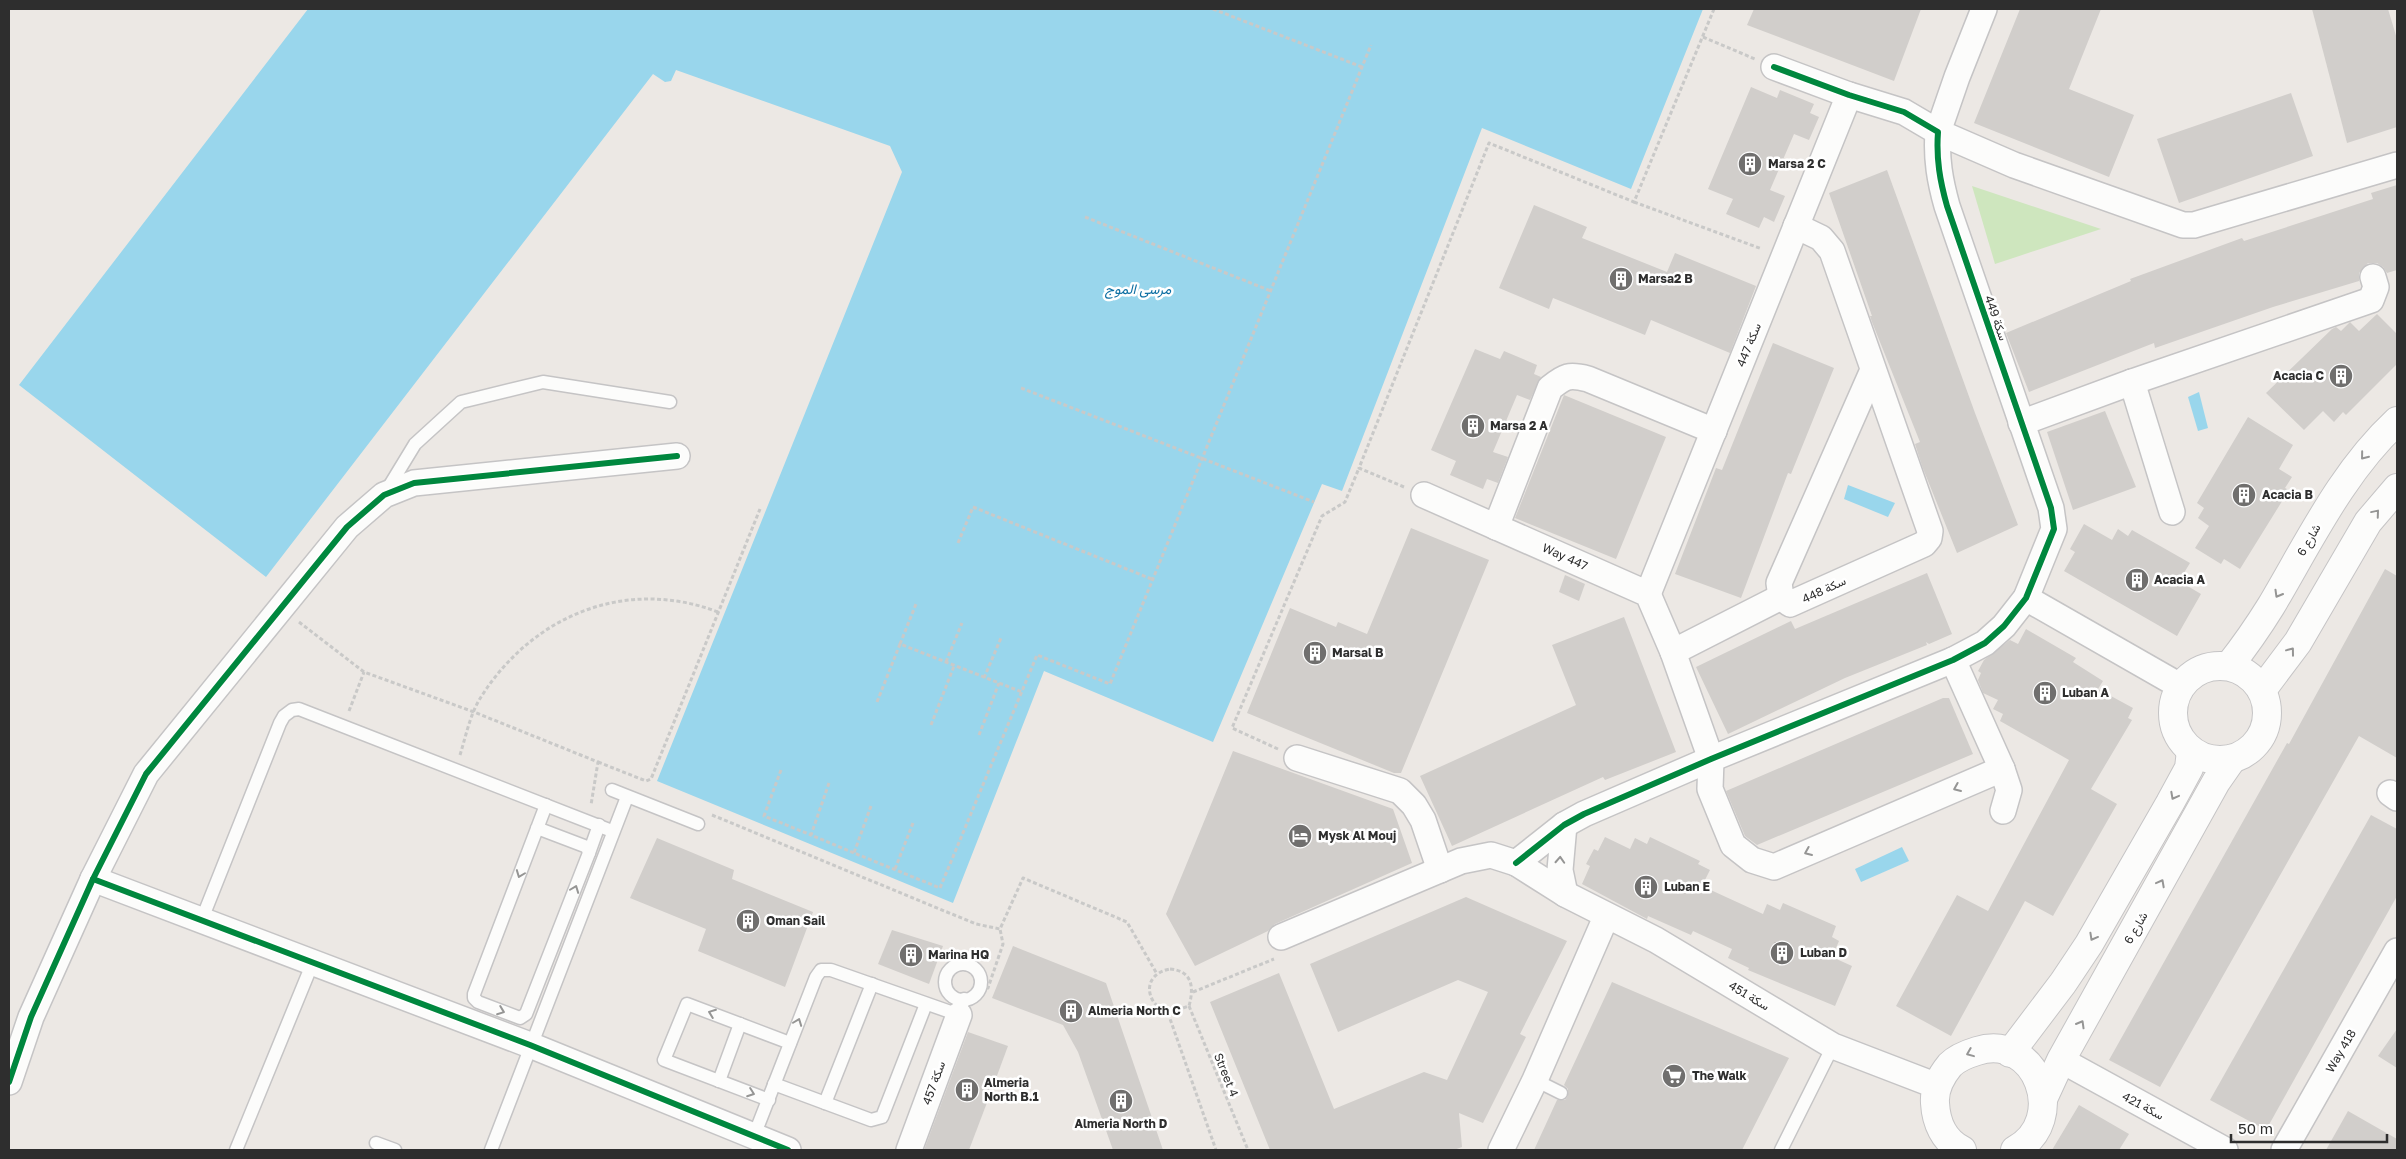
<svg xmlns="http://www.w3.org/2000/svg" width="2406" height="1159" font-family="'Golos Text',Vazirmatn,sans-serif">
<rect width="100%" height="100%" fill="#ece8e4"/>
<polygon fill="#cee6be" points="1972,186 2101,229 1995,264"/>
<g fill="#99d6ec">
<polygon points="308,9 1703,9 1631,189 1482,128 1342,491 1322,484 1213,742 1044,671 953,903 657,781 902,172 890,146 676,70 671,81 665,82 653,74 266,577 19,385"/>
<polygon points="2199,392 2208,428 2198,431 2188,397"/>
<polygon points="1848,485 1895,503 1888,517 1844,499"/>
<polygon points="1902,847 1909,861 1861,882 1855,869"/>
</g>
<g fill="#d1cecb">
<polygon points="1754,9 1921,9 1894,81 1747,25"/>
<polygon points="2020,9 2101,9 2069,89 2134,115 2109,177 1974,123"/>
<polygon points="2312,9 2388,9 2397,39 2397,127 2347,143"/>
<polygon points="1751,87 1777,98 1780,90 1814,104 1810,113 1819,117 1809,140 1794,134 1770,190 1785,196 1774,222 1764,217 1759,228 1726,214 1733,199 1708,189"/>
<polygon points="2291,93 2313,156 2179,203 2157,139"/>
<polygon points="1887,170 1975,413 2018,525 1957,553 1922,466 1915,444 1920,442 1872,322 1870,316 1872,316 1829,193"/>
<polygon points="2397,185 2397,270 2387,273 2383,267 2377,263 2368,263 2359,273 2359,281 2273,307 2155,348 2154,343 2029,392 2006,333 2131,281 2130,279 2242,238 2244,241 2373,199 2371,193"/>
<polygon points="1534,205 1587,227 1582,238 1667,272 1675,253 1756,286 1730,353 1651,320 1645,335 1553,298 1549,309 1499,288"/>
<polygon points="2377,314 2397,334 2397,364 2346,415 2343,412 2334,422 2323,411 2304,430 2266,393 2332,329 2336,327 2341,331 2350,322 2359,331"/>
<polygon points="1773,343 1834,368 1791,474 1788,473 1741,598 1675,574 1716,468 1722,470"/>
<polygon points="1475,349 1500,359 1504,351 1537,365 1534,374 1541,377 1530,400 1517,395 1493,452 1508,457 1498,483 1487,479 1483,489 1450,475 1456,461 1431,450"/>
<polygon points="1564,395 1666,437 1616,559 1515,518"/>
<polygon points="2105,411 2136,487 2073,510 2047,432"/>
<polygon points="2248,417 2293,445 2279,469 2292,477 2285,488 2289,490 2240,569 2224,559 2221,564 2195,548 2209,526 2198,518 2204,508 2197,503"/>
<polygon points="2084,524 2112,540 2118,529 2128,536 2132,530 2190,563 2179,581 2201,594 2177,636 2064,571 2075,552 2070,549"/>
<polygon points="1411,528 1489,560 1401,773 1394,773 1247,713 1290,608 1336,627 1338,622 1367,634"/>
<polygon points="2385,569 2397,576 2397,758 2359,736 2160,1087 2109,1060 2287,743 2289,744"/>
<polygon points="1927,573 1952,634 1929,644 1926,642 1927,645 1845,678 1728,734 1696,667 1791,621 1795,629"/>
<polygon points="1565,575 1585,584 1579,601 1559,592"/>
<polygon points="1624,617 1676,752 1605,780 1603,777 1452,846 1420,776 1576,705 1552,645"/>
<polygon points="2026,629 2076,658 2073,662 2103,681 2098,689 2133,708 2128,718 2132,720 2091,789 2117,804 2053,916 2025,901 1951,1036 1896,1006 1957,895 1988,911 2069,760 2000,721 2003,714 1993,709 1998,700 1983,693 1978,680 1981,673 1978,671 1984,660 2010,640 2018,644"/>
<polygon points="1943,698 1949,698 1973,754 1757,845 1745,836 1726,791"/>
<polygon points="1233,751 1393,809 1412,863 1275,924 1268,931 1195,966 1166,914"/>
<polygon points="2371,815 2397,829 2397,896 2266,1130 2210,1100"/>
<polygon points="1605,837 1630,849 1635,838 1647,844 1650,837 1700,861 1698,864 1710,870 1702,886 1763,914 1767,904 1780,910 1783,903 1836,926 1832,937 1839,941 1832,957 1852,966 1835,1006 1748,970 1749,968 1728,958 1732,949 1693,931 1691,935 1648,916 1647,919 1582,884 1590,866 1586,864 1594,849 1598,851"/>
<polygon points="657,838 734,870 732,879 813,912 785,987 698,951 706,929 630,898"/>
<polygon points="1466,897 1567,941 1520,1034 1526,1037 1483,1123 1459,1113 1462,1147 1454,1150 1270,1150 1210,1002 1279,973 1334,1109 1424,1072 1447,1080 1488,992 1458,980 1338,1032 1310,964"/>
<polygon points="892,930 943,946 929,984 878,964"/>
<polygon points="1013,946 1106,983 1163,1150 1113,1150 1078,1052 1063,1025 992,998"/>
<polygon points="1612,982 1789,1058 1742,1150 1534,1150 1557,1100 1565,1100 1568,1096 1568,1089 1564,1085"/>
<polygon points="2397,1029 2397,1068 2378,1056"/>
<polygon points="968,1032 1008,1046 988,1100 969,1150 924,1150"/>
<polygon points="2079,1105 2129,1134 2119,1150 2052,1150"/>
<polygon points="2348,1111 2397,1139 2397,1150 2326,1150"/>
</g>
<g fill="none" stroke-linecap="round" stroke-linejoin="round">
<g stroke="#c5c4c5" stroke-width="15">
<g id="service">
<polyline points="387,490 415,444 461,402 543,382 670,402"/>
<polyline points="612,790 698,824"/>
<polyline points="537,828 587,847 589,853 526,1014 520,1018 478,1002 474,998 474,994 546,805"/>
<polyline points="589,853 599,825"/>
<polyline points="202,919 280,723 284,716 292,710 299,709 612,831"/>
<circle cx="963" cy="982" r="18"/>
<polyline points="1535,1080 1561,1093"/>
<polyline points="719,1081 740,1024"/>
<polyline points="774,1084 871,1120 882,1117 926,1004"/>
<polyline points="769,1100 664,1060 687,1004 790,1043"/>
<polyline points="825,1103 872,984"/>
<polyline points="754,1136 816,977 821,970 831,970 959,1015 964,999"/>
<polyline points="376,1143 395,1150"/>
<polyline points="236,1150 313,962"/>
<polyline points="491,1150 627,797"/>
<polyline points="1781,1150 1833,1046"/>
</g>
</g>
<g stroke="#c5c4c5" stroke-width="28">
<g id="minor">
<polyline points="1984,9 1957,77 1938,132 2014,165 2183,225 2194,225 2397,165"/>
<polyline points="1796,226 1821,238 1832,251 1930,531 1929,538 1924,544 1790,604 1781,597 1779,583 1873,370"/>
<polyline points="2132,382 2172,512"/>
<polyline points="2021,423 2132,382 2371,300 2376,287 2373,277"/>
<polyline points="1424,495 1648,594 1673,652"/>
<path d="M1496,527l54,-139c15,-12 19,-14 38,-9l126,52"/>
<polyline points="1648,594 1849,95"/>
<polyline points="1781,597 1673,652 1711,759 1710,789 1733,845 1752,860 1774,867 2002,769"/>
<polyline points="2026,598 2180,686"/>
<polyline points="1953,660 2002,769 2009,790 2003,811"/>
<polyline points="1297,758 1400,791 1414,805 1423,820 1440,870"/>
<polyline points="2390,793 2397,798"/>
<polyline points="1564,825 1560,870 1565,894"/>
<path d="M1516,863l48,-38 20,-11 127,-55 242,-99 32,-17 19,-17 22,-28 28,-69 -3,-21 -104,-302c-7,-25 -11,-47 -9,-74l-34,-20 -55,-17 -75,-28"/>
<polyline points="93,879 530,1045 788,1150"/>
<polyline points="1281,937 1461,861 1491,855 1516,863 1565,894 1656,940 1833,1046 1937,1086"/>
<polyline points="2061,1060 2225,1150"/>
<polyline points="9,1082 31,1017 93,879 146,774 347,527 384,495 414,483 677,456"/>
<polyline points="909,1150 959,1015"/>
<polyline points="1501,1150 1535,1080 1606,917"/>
<polyline points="2284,1150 2397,951"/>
</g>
</g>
<g stroke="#c5c4c5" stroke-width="30">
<g id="tertiary">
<circle cx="2220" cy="713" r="47"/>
<path d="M2229,666c15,-19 29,-39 42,-60 38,-64 71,-134 126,-185"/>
<polyline points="2262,690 2298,642 2368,522 2397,488"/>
<polyline points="2010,1053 2063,983 2089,944 2170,803 2189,768 2191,751"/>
<polyline points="2043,1099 2061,1060 2216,782 2232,759"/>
<path d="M1962,1150c-18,-9 -26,-28 -27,-47 -1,-14 6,-27 15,-38 7,-7 17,-11 27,-14 59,-19 93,69 38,99"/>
</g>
</g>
<g stroke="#c9c9c8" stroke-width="3" stroke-dasharray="4 2.5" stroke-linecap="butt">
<polyline points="1213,9 1362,67"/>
<polyline points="1703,37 1755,59"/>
<polyline points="1634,202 1762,249"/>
<polyline points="1085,217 1271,291"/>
<polyline points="1021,388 1314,502"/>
<polyline points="1404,487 1359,468 1489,143 1634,202 1714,9"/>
<polyline points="958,543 973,507 1154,580"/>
<polyline points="299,622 364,672 474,712 598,762 591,805"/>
<polyline points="900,644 916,604"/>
<polyline points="946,662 962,623"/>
<polyline points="984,678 1001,638"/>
<polyline points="877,702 900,644 1022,692"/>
<polyline points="349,711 364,672"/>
<polyline points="931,725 954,666"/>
<polyline points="979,735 999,683"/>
<polyline points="1278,749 1232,728 1322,516 1345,502 1359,468"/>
<path d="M460,755c6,-19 10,-41 21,-58 52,-82 145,-120 237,-85"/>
<polyline points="598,762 646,781 651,779 760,509"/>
<polyline points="781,770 764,816 811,835"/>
<polyline points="829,783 811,835 854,853"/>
<polyline points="871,806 854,853 940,888 1037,655 1110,684 1371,45"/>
<polyline points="712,815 976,924 1000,929 1023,878 1127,922 1157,974"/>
<polyline points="895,869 913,823"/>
<path d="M1170,969c23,2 24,19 19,37l-21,7c-24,-10 -26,-39 2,-44z"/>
<polyline points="980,986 988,988 1003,944 1000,929"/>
<polyline points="1193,992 1274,959"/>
<polyline points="1189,1006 1248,1150"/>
<polyline points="1168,1013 1216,1150"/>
</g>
<use href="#service" stroke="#fcfcfb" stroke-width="12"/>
<use href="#minor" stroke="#fcfcfb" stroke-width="25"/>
<use href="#tertiary" stroke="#fcfcfb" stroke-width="28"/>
<g stroke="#fff" stroke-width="9">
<g id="cycleway">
<path d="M1516,863l48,-38 20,-11 127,-55 242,-99 32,-17 19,-17 22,-28 28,-69 -3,-21 -104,-302c-7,-25 -11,-47 -9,-74l-34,-20 -55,-17 -75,-28"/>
<polyline points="93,879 530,1045 788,1150"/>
<polyline points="9,1082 31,1017 93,879 146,774 347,527 384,495 414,483 677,456"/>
</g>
</g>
<use href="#cycleway" stroke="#00873e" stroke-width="6"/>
</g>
<defs><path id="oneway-chevron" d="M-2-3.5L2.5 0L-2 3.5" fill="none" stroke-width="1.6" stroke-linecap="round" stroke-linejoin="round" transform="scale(1.25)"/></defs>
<g stroke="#959594">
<use href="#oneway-chevron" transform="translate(2364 456) rotate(129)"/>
<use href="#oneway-chevron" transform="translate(2376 513) rotate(-50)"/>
<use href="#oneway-chevron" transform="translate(2278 594) rotate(120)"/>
<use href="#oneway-chevron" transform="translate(2291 651) rotate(-53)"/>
<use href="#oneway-chevron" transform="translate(1957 788) rotate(157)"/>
<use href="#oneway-chevron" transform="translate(2174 796) rotate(118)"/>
<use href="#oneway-chevron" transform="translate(1808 852) rotate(157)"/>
<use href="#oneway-chevron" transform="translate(1560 860) rotate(-87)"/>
<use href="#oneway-chevron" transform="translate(520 874) rotate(111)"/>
<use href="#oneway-chevron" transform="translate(2161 883) rotate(-62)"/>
<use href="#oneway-chevron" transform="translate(575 889) rotate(-69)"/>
<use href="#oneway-chevron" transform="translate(2093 937) rotate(119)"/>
<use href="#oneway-chevron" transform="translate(501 1011) rotate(21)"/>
<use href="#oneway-chevron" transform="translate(712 1013) rotate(-159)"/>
<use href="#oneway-chevron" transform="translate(798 1022) rotate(-69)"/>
<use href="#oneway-chevron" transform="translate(2081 1024) rotate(-60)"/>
<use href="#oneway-chevron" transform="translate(1970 1053) rotate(158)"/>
<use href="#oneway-chevron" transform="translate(751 1093) rotate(20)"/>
</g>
<defs>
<g id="building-disc" transform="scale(1.25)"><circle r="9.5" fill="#706f6e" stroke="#fff"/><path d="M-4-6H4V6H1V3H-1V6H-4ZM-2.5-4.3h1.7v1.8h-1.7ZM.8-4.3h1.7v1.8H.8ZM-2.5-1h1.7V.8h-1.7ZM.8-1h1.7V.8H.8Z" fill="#fff"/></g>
<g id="hotel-disc" transform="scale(1.25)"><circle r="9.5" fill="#706f6e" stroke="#fff"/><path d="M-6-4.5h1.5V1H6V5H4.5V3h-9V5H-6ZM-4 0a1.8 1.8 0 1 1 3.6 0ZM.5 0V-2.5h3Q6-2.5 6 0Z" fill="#fff"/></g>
<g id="supermarket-disc" transform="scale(1.25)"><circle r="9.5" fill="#706f6e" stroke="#fff"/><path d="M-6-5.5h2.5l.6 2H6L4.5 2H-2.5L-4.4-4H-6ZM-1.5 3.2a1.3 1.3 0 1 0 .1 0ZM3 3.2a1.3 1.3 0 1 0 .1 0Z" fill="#fff"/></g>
</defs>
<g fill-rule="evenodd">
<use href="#building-disc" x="1750" y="164"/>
<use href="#building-disc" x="1621" y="279"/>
<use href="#building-disc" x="2341" y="376"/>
<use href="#building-disc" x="1473" y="426"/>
<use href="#building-disc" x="2244" y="495"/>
<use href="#building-disc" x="2137" y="580"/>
<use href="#building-disc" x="1315" y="653"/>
<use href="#building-disc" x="2045" y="693"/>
<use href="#hotel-disc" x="1300" y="836"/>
<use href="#building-disc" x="1646" y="887"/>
<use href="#building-disc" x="748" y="921"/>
<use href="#building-disc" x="1782" y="953"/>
<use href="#building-disc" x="911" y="955"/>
<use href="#building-disc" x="1071" y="1011"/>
<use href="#supermarket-disc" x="1674" y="1076"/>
<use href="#building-disc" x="967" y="1090"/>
<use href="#building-disc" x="1121" y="1101"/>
</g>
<g text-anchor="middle" stroke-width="5" stroke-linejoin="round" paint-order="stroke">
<g font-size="12" font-weight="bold" fill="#2e2e2e" stroke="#fff" text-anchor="start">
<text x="1768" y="168">Marsa 2 C</text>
<text x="1638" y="283">Marsa2 B</text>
<text x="2324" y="380" text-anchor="end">Acacia C</text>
<text x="1490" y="430">Marsa 2 A</text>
<text x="2262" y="499">Acacia B</text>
<text x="2154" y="584">Acacia A</text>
<text x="1332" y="657">Marsal B</text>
<text x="2062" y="697">Luban A</text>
<text x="1318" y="840">Mysk Al Mouj</text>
<text x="1664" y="891">Luban E</text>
<text x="766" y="925">Oman Sail</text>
<text x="1800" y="957">Luban D</text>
<text x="928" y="959">Marina HQ</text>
<text x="1088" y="1015">Almeria North C</text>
<text x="1692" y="1080">The Walk</text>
<text x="984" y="1087">Almeria<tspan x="984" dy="14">North B.1</tspan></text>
<text x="1121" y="1128" text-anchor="middle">Almeria North D</text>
</g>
<g font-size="12" fill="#2e2e2e" stroke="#fff">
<text transform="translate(1996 318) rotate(71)" y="4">سكة 449</text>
<text transform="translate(1749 345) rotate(-68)" y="4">سكة 447</text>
<text transform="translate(2309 540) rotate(-60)" y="4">شارع 6</text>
<text transform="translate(1565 557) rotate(24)" y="4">Way 447</text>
<text transform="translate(1824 590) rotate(-25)" y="4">سكة 448</text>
<text transform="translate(2136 928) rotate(-60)" y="4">شارع 6</text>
<text transform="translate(1749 996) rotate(31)" y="4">سكة 451</text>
<text transform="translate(2341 1051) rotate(-60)" y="4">Way 418</text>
<text transform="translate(1226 1075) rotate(68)" y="4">Street 4</text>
<text transform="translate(934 1083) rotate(-70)" y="4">سكة 457</text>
<text transform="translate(2143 1106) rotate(28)" y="4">سكة 421</text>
</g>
<g font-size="14" font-style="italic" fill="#0d6fa3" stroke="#fff">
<text x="1138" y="294">مرسى الموج</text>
</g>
</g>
<rect width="2406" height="1159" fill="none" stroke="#2e2e2e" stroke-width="20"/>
<path d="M2231 1134v8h156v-8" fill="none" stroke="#2e2e2e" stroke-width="2.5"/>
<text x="2238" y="1134" font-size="15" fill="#2e2e2e" stroke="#ffffff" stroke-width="4" paint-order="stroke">50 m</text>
</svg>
